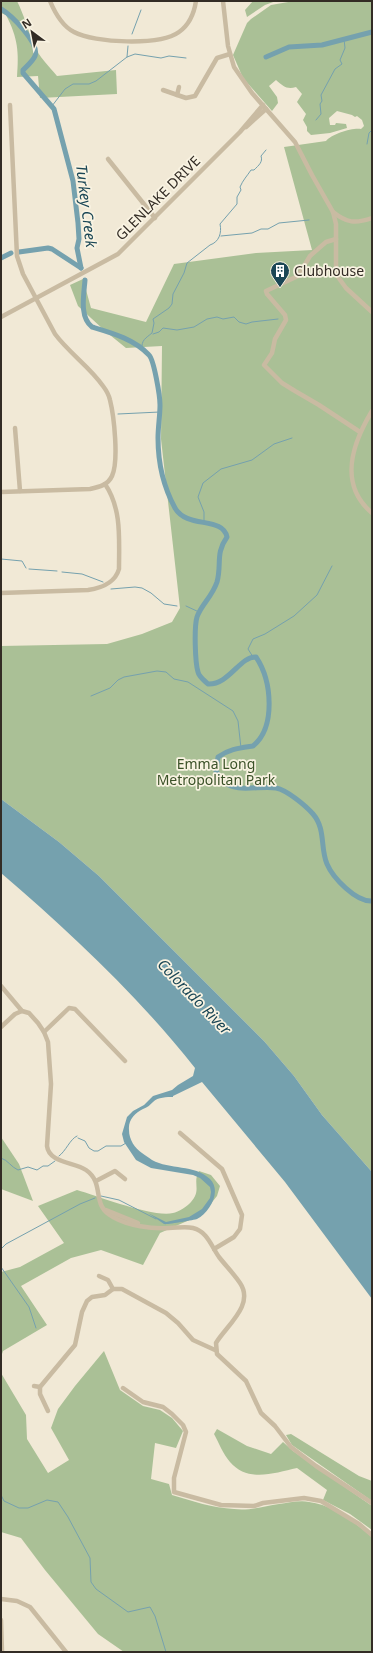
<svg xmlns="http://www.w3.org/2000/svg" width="373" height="1653" font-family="'Noto Sans',sans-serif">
<rect width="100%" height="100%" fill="#f1e9d6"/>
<g fill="#aac096">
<path d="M1,1h16c7,14 11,29 17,44 5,12 15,21 23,31l59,-6 1,24 -77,4 -2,-22 -21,1c2,-25 1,-39 -11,-62l-5,-2z"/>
<polygon points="253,1 276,1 265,5 247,17 245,10"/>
<path d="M294,1h78v1171l-50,-57 -28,-39 -30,-35 -165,-165 -40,-34 -58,-43v-153l106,-2 35,-10 30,-12 8,-14 -19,-169 1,-93 -36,2 -21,-17 -27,-25 -8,-21 13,-6 8,29 55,14 28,-58 82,-11 56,-3 -28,-103 42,-6c5,-7 28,-14 35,-12l3,-3 -2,-6 -5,-4 -2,1 -3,-2 -15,-4 -8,7 1,7h5l1,-2 10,1 1,4 -17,5 -19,2 -4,-4v-4l-4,-7 3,-6 -9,-12 5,-8 -6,-7c-9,3 -13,-1 -20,-7l-7,6 8,11 1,6 -6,8 -29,-33 -10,-23 14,-32 4,-4 20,-14z"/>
<polygon points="1,1137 19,1164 33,1201 1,1189"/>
<path d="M199,1171l12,4 9,11 -3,10 -8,10 -15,12 -34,15 -17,32 -42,-15 -30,8 -50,28 26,39 -44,26 -2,6v-85l19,-5 44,-24 -26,-37 39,-16c21,6 77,28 96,23 5,-1 15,-7 18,-11 11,-12 1,-19 8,-31z"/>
<path d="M104,1351l16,39 23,16 17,4 12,8 11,13 -7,17 -21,-5 -4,36 18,5 3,11c20,6 41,13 62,14 16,2 30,-3 45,-5 9,-1 21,-4 30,-2 24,3 45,20 63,35v115h-248l-26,-18 -53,-64 -24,-32 -20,-6v-159l25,42 1,24 21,34 21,-13 -18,-32 7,-19 17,-23z"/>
<path d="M217,1429l30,17 24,8 12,-12 10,9 79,55v24l-22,-16 -27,-14 4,-10 -30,-22c-23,5 -49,15 -67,-6 -7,-8 -11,-19 -16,-28z"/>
<polygon points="291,1434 359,1476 372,1481 372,1501 292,1445 286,1435"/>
</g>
<path fill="#75a1ae" d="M1,799l58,43 40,34 165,165 30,35 28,39 50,57v127l-87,-117 -83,-100 -29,14v1c-6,0 -15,0 -20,5 -3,3 -5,5 -10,7 -8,4 -15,11 -14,21 0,10 6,18 13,23 3,2 7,5 10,7 18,10 42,4 58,19 12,12 0,33 -13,40 -3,1 -31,6 -33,5l-16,-11 18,9 23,-5 13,-8 8,-11 1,-6 -1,-5 -10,-9 -7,-3 -42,-7 -15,-8 -12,-18 -2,-8 5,-17 6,-6 11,-6 9,-9 19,-6 6,-5 15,-9 2,-8c-56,-71 -125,-136 -194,-195z"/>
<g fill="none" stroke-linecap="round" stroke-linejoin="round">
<g stroke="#75a1ae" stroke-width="1">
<polyline points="132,34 141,10"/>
<polyline points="127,57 128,46"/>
<polyline points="52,106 65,89 73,84 89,84 96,81 127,57 135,54 161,58 169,56 186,58"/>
<polyline points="316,120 321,114 320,104 322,101 321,95 335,69 342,64 340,60 345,48 344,39"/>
<polyline points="367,144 369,133 372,130"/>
<polyline points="221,236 252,233 261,229 268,229 279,223 309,220"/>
<polyline points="153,334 159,332 163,328 177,330 194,327 207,319 217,317 223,319 234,317 239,322 246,324 252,322 278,319"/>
<path d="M142,349c-1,-9 4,-11 10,-16l2,-10 -1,-4 16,-11 3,-4 1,-10 11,-21 3,-10 23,-18c9,-3 12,-12 10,-21l17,-20v-7l4,-7 -1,-3c3,-7 7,-11 11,-17h3c5,-5 9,-8 7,-14l5,-6"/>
<polyline points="118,414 160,412"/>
<polyline points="204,523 204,512 198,497 203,483 221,469 252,460 274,444 292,438"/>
<polyline points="1,559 22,561 26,568"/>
<polyline points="29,569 57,571"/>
<polyline points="62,572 82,574 103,582"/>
<polyline points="111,589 135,587 142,588 151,593 164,604 177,606"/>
<polyline points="186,606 199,612"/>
<polyline points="253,657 248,649 253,639 265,634 294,616 317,595 332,566"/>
<polyline points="91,696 110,688 118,680 124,677 157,671 166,672 174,679 188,682 233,711 238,721 241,748"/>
<polyline points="78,1138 85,1141 89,1148 94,1151 98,1151 106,1146 121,1146 126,1143"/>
<path d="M59,1156c7,-5 11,-17 18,-20"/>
<path d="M1,1158c7,2 10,9 17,12l10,-3 9,3 6,-4h5l7,-5"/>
<polyline points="101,1196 119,1200 156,1219"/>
<polyline points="1,1249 6,1244 80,1204 95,1198"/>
<polyline points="1,1267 29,1307 36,1328"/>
<polyline points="1,1495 4,1501 19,1508 28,1508 47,1500 58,1502 68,1517 90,1558 91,1582 96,1589 128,1612 150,1607 155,1616 166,1652"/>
</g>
<g stroke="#75a1ae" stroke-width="5">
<path d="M1,9c10,6 39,34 34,47 -2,5 -8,10 -12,14v3l31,36 19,72 5,42 1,16 -2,9 4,20"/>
<polyline points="266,57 289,47 322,45 372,32"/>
<polyline points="19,252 48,248 52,249 81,268"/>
<polyline points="1,258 11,253"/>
<path d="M85,280c-1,14 -6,37 7,47 20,6 42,12 57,28 5,5 11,41 11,50 0,11 -2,22 -2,33 0,24 5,48 17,70 12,21 48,8 52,29 -12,17 -5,27 -10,45 -5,15 -16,23 -20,35 -3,10 -2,45 1,55 1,5 7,9 10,12 21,1 32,-28 48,-27 16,24 20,70 -3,89 -13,2 -24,3 -35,11l-2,14c2,3 4,7 7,10 13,13 37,4 53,7 11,2 30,18 37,26 13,15 7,34 14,50 6,14 29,38 45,37"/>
</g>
<g stroke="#c9bba2" stroke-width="4.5">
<path d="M50,1c5,12 12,25 24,31 20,11 86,14 105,0 10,-7 15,-18 17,-31"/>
<polyline points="223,1 228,46 234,67 252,93 295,142 312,175 333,212 336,224 336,268 338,277 346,288 372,312"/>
<polyline points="163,90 186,98 195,96 217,58 230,54"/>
<polyline points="177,95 179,87"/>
<polyline points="246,127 266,109"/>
<polyline points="108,159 155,218"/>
<path d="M333,212c14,11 22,12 39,6"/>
<polyline points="336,239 326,242 310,256 298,276 266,291 267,294 285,315 286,320 275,339 272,353 264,365 282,383 295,391 319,405 360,432"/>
<polyline points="1,317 118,254 240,132 263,105"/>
<path d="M372,411c-20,33 -34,73 0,102"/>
<polyline points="15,428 20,491"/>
<path d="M1,492l89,-3c9,-2 18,-4 22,-13 7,-15 2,-60 -2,-76 -1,-5 -4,-10 -7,-14 -13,-19 -34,-33 -48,-52l-32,-60 -6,-18 -7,-151"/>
<path d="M1,593l87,-3c14,-2 27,-7 31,-21 0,-30 3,-60 -14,-85"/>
<path d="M1,986l21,25 7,2 9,10 6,9 4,10 3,42 -4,62c2,17 27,16 39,24 20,14 4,35 27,47 16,9 38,12 56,11 8,0 16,-2 24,0 15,4 18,18 26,29 7,9 15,17 21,26 15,22 -14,43 -24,60l1,11 29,27 15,32 14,13 16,21 25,19 56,37"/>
<polyline points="1,1027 15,1014 22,1011"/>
<polyline points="44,1032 69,1008 75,1009 125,1061"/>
<polyline points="180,1133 222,1169 242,1215 240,1229 234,1237 214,1249"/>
<polyline points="96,1181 115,1171 125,1179"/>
<polyline points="106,1210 138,1223"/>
<polyline points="99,1276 108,1280 113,1289 122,1289 166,1313 178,1323 193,1340 215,1350"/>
<polyline points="34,1386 40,1387"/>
<polyline points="123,1388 143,1402 163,1407 172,1414 183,1425 186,1432 174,1478 174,1492 221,1505 254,1506 263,1503 304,1498 321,1501 359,1524 372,1535"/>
<polyline points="48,1411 40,1394 40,1387 75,1345 82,1312 87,1301 92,1297 105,1295 113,1289"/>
<polyline points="1,1599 17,1601 30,1607 66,1652"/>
<polyline points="1,1620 2,1652"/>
</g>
</g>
<defs>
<g id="building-pin" transform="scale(1)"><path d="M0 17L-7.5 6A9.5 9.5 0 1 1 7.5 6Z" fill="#1a4655" stroke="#f9f3e2"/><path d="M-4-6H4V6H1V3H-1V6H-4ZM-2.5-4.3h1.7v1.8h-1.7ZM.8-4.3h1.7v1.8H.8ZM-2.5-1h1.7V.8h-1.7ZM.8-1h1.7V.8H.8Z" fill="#fff"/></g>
</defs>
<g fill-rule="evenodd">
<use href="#building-pin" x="280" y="271"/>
</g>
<g text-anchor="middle" stroke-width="3.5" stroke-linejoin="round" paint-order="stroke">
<g font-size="14" fill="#332c25" stroke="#f9f3e2">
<text transform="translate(158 198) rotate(-45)" y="5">GLENLAKE DRIVE</text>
</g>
<g font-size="14" fill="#332c25" stroke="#f9f3e2" text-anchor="start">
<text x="294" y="276">Clubhouse</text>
</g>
<g font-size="14" fill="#3b5228" stroke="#f9f3e2">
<text x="216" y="769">Emma Long<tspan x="216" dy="16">Metropolitan Park</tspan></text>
</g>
<g font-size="15" font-style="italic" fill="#1a4655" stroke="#f9f3e2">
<text transform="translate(86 206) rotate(83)" y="5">Turkey Creek</text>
<text transform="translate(194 997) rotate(46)" y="5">Colorado River</text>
</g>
</g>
<rect width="373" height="1653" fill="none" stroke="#332c25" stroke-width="4"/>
<g transform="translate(32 32) rotate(328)" stroke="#f9f3e2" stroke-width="3" paint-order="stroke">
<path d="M0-3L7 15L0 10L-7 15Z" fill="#332c25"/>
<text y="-6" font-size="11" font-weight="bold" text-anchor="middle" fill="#332c25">N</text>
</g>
</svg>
